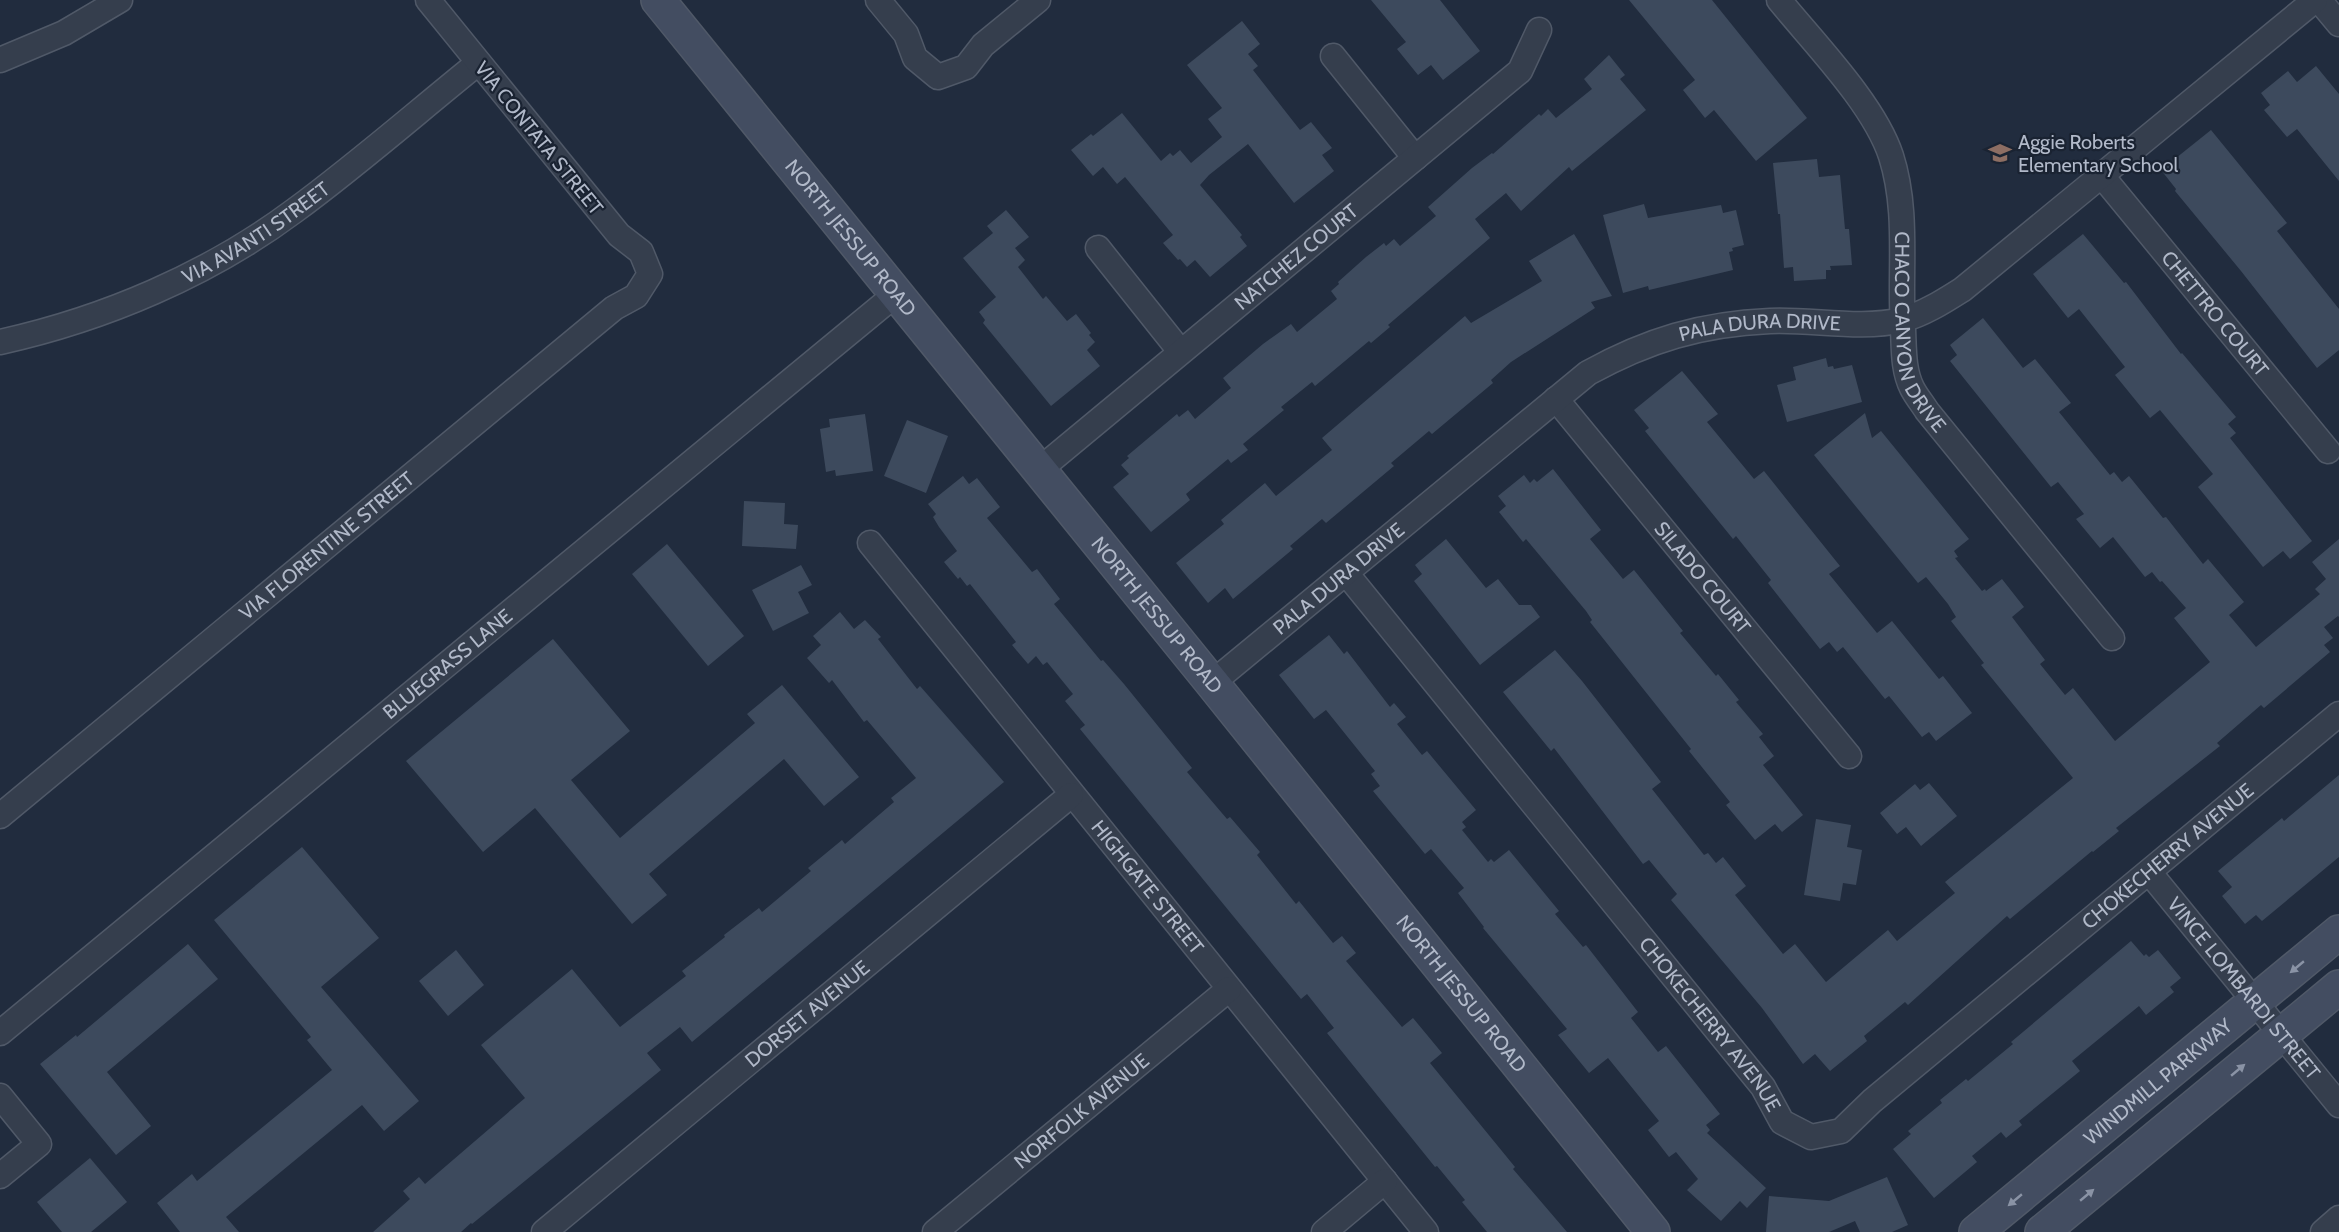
<svg xmlns="http://www.w3.org/2000/svg" width="2339" height="1232" font-family="Cabin,sans-serif">
<rect width="100%" height="100%" fill="#212c3e"/>
<g fill="#3d4a5d">
<polygon points="1371,0 1440,0 1480,51 1443,80 1431,65 1418,75 1397,49 1406,42"/>
<polygon points="1629,0 1712,0 1807,118 1756,161 1714,110 1705,118 1683,90 1695,80"/>
<polygon points="1242,21 1260,44 1248,54 1258,66 1253,70 1300,130 1311,122 1332,148 1322,155 1334,171 1294,203 1248,144 1209,175 1200,185 1242,235 1240,237 1247,246 1210,277 1195,260 1187,267 1180,259 1178,260 1163,243 1173,235 1125,177 1117,184 1103,167 1093,176 1071,150 1091,134 1093,136 1122,113 1161,161 1170,153 1173,156 1180,150 1191,163 1222,137 1208,119 1222,108 1187,65"/>
<polygon points="1609,55 1625,75 1620,79 1646,110 1572,171 1569,167 1521,211 1506,193 1475,219 1490,238 1388,325 1390,327 1371,343 1369,341 1315,386 1312,382 1281,407 1284,410 1243,444 1248,450 1231,463 1228,459 1186,494 1190,500 1151,532 1113,487 1129,474 1121,465 1129,458 1127,456 1177,414 1179,417 1188,410 1195,419 1231,388 1223,378 1263,344 1291,324 1297,332 1337,299 1331,291 1339,284 1338,282 1366,257 1384,243 1386,246 1394,239 1400,246 1436,216 1428,207 1472,168 1492,153 1493,154 1539,114 1541,116 1548,109 1556,118 1592,89 1584,79"/>
<polygon points="2316,66 2339,94 2339,181 2297,129 2287,137 2264,110 2270,105 2261,93 2288,71 2297,82"/>
<polygon points="2211,130 2287,223 2277,231 2339,309 2339,350 2317,368 2241,271 2175,191 2176,189 2161,170"/>
<polygon points="1817,159 1819,177 1840,175 1845,229 1849,229 1852,265 1830,266 1831,270 1826,270 1826,279 1794,281 1793,267 1784,268 1780,214 1778,214 1773,163"/>
<polygon points="1644,204 1648,218 1721,205 1723,213 1736,210 1744,245 1732,248 1733,251 1729,252 1733,270 1649,290 1648,286 1623,293 1603,215"/>
<polygon points="1006,210 1029,237 1015,248 1025,260 1018,267 1043,299 1046,296 1067,321 1076,314 1091,333 1089,335 1095,342 1087,350 1100,366 1051,406 983,323 985,320 979,312 996,297 963,258 993,233 987,226"/>
<polygon points="1574,234 1612,296 1591,302 1595,308 1511,362 1491,380 1493,383 1432,434 1429,431 1391,463 1394,466 1326,523 1322,519 1290,546 1293,549 1233,599 1225,588 1208,603 1176,563 1224,524 1221,520 1265,483 1276,496 1332,450 1322,438 1465,316 1471,323 1542,281 1529,261"/>
<polygon points="2083,234 2124,283 2126,282 2181,354 2182,353 2236,417 2228,424 2236,433 2230,438 2312,541 2290,559 2283,551 2263,567 2198,487 2213,474 2160,410 2150,418 2115,375 2125,367 2079,309 2068,318 2033,274"/>
<polygon points="1983,318 2023,368 2035,359 2071,403 2059,412 2110,475 2114,472 2122,482 2129,476 2163,518 2166,517 2203,564 2208,559 2244,602 2229,615 2256,647 2320,594 2315,589 2326,579 2312,562 2339,539 2339,617 2338,616 2324,627 2333,638 2324,645 2330,652 2264,708 2261,705 2217,743 2220,746 2116,828 2119,831 2093,852 2092,851 2010,919 2007,916 1908,1005 1905,1002 1864,1036 1867,1041 1830,1071 1815,1054 1803,1064 1762,1008 1671,900 1677,894 1649,860 1643,864 1554,748 1551,751 1503,692 1555,650 1582,681 1661,782 1652,789 1704,855 1708,853 1716,863 1723,857 1746,886 1735,895 1783,954 1795,944 1826,982 1888,930 1897,941 1955,893 1945,882 2073,778 1981,665 1984,663 1951,621 1956,617 1948,604 1926,577 1918,583 1814,455 1865,413 1872,438 1881,431 1969,539 1954,551 1958,557 1955,558 1982,591 1985,589 1986,591 2002,579 2024,607 2012,617 2045,660 2040,664 2065,695 2073,688 2115,741 2210,662 2174,618 2186,608 2162,581 2160,582 2152,572 2145,577 2113,537 2100,548 2076,519 2084,514 2058,482 2051,487 1950,361 1957,355 1950,345"/>
<polygon points="1826,358 1828,367 1833,366 1834,369 1852,365 1862,402 1787,422 1777,385 1796,380 1793,367"/>
<polygon points="1682,371 1718,414 1707,422 1754,479 1764,471 1799,515 1840,566 1829,574 1877,633 1892,621 1939,679 1943,676 1972,713 1936,741 1929,732 1922,737 1889,696 1885,699 1843,647 1837,652 1829,642 1820,649 1768,583 1771,580 1736,536 1733,539 1645,431 1649,428 1634,410"/>
<polygon points="865,414 873,471 836,476 835,470 826,472 820,429 830,427 829,419"/>
<polygon points="907,420 948,436 926,493 884,476"/>
<polygon points="1553,469 1601,530 1590,539 1623,579 1634,570 1683,631 1680,633 1716,676 1718,674 1739,700 1736,702 1763,734 1759,737 1774,756 1763,765 1803,815 1782,832 1775,824 1755,840 1726,805 1730,802 1689,751 1691,749 1590,622 1592,620 1586,611 1526,539 1523,542 1499,512 1506,506 1498,496 1524,475 1530,483 1534,479 1537,482"/>
<polygon points="963,476 969,484 977,478 1000,507 987,518 1032,572 1037,569 1060,599 1054,604 1101,661 1103,660 1124,684 1192,768 1187,772 1227,819 1230,817 1260,852 1257,855 1296,904 1299,901 1333,943 1342,936 1356,953 1346,961 1402,1027 1413,1018 1442,1053 1430,1063 1515,1167 1513,1169 1567,1232 1487,1232 1462,1202 1465,1200 1437,1166 1435,1167 1327,1033 1334,1028 1307,994 1301,999 1080,729 1085,725 1065,701 1073,694 1047,662 1043,665 1036,656 1028,664 1012,645 1016,642 970,584 967,586 960,577 958,579 944,562 957,551 939,527 933,517 936,514 928,504"/>
<polygon points="744,501 785,503 784,524 798,525 796,549 742,546"/>
<polygon points="1446,539 1486,588 1498,579 1519,605 1531,605 1540,617 1480,665 1414,581 1422,574 1415,565"/>
<polygon points="667,544 744,636 708,666 632,574"/>
<polygon points="801,565 812,585 798,592 809,613 773,631 752,590"/>
<polygon points="840,612 854,629 865,620 881,637 878,639 917,689 920,686 1004,782 692,1042 680,1027 647,1053 661,1070 472,1224 471,1223 461,1232 373,1232 410,1199 403,1191 419,1177 425,1184 525,1098 481,1045 572,969 620,1027 686,976 682,971 725,937 724,935 759,908 762,912 811,871 808,868 842,840 845,844 894,802 891,798 916,778 867,720 864,722 832,680 829,683 807,658 821,645 813,636"/>
<polygon points="1329,635 1344,654 1347,651 1390,707 1394,703 1406,717 1397,724 1422,755 1427,751 1476,810 1462,822 1466,827 1462,830 1488,862 1491,859 1494,862 1509,850 1559,911 1555,914 1583,947 1586,945 1638,1012 1631,1018 1658,1052 1666,1046 1720,1114 1706,1125 1710,1130 1707,1133 1766,1188 1747,1208 1740,1201 1721,1221 1687,1190 1698,1179 1676,1152 1669,1157 1648,1130 1659,1121 1608,1058 1589,1073 1558,1035 1567,1029 1483,928 1484,927 1458,893 1464,888 1431,849 1425,854 1373,791 1380,786 1371,774 1375,771 1326,710 1314,719 1279,675"/>
<polygon points="553,639 630,731 571,780 620,838 755,723 747,714 782,685 859,777 824,806 784,759 649,874 667,895 632,924 535,808 483,852 406,761"/>
<polygon points="2339,775 2339,857 2262,921 2256,915 2245,924 2222,896 2232,887 2218,871 2282,818 2284,821"/>
<polygon points="1929,783 1957,816 1921,846 1906,827 1897,834 1880,813 1915,784 1920,790"/>
<polygon points="1816,819 1851,825 1847,847 1862,850 1856,885 1843,883 1840,901 1804,895"/>
<polygon points="302,847 379,938 321,987 419,1101 384,1131 362,1105 226,1217 239,1232 180,1232 157,1203 192,1174 197,1181 332,1070 307,1040 311,1037 214,920"/>
<polygon points="2131,941 2144,956 2146,954 2149,957 2158,950 2181,978 2170,987 2174,992 2146,1015 2139,1006 2072,1061 2080,1071 2019,1121 2022,1125 2006,1138 2001,1132 1972,1156 1977,1162 1934,1198 1893,1149 1911,1134 1908,1131 1942,1103 1940,1100 1966,1079 1968,1081 2013,1044 2011,1042"/>
<polygon points="188,944 218,979 107,1072 151,1126 116,1155 40,1064 76,1035 77,1037"/>
<polygon points="456,950 484,985 448,1016 419,981"/>
<polygon points="90,1158 127,1202 91,1232 62,1232 37,1202"/>
<polygon points="1887,1177 1908,1225 1892,1232 1860,1232 1855,1221 1829,1232 1766,1232 1769,1196 1829,1201"/>
</g>
<g fill="none" stroke-linecap="round" stroke-linejoin="round">
<g stroke="#505968" stroke-width="27">
<g id="street">
<polyline points="878,0 906,34 915,58 938,77 966,67 983,45 1038,0"/>
<path id="s1" d="M1779,0c35,43 95,104 112,156 18,56 8,116 12,173 1,20 0,41 9,59 4,8 10,15 15,23l185,227"/>
<polyline points="2319,0 2339,24"/>
<polyline points="1333,56 1415,158"/>
<polyline points="0,60 64,33 120,0"/>
<path id="s2" d="M2102,176l226,275"/>
<polyline points="1098,248 1180,351"/>
<path id="s3" d="M0,342c104,-23 208,-67 294,-131 63,-46 123,-99 184,-148"/>
<path id="s4" d="M1556,399l293,357"/>
<path id="s5" d="M1039,470l481,-399 19,-41"/>
<path id="s6" d="M870,543l556,689"/>
<path id="s7" d="M1346,573l417,514 19,35 29,15 30,-6 31,-30 467,-387"/>
<path id="s8" d="M1212,683l376,-310c60,-33 113,-49 182,-52 43,-2 90,9 132,-1 22,-6 42,-19 61,-31l352,-289"/>
<path id="s9" d="M0,816l614,-508 22,-12 14,-22 -9,-22 -22,-17 -191,-235"/>
<path id="s10" d="M2149,872l190,233"/>
<path id="s11" d="M0,1033l896,-739"/>
<polyline points="0,1096 39,1144 0,1176"/>
<path id="s12" d="M544,1232l527,-437"/>
<path id="s13" d="M935,1232l294,-243"/>
<polyline points="1324,1232 1385,1181"/>
<polyline points="2323,1232 2339,1218"/>
</g>
</g>
<g stroke="#505968" stroke-width="36">
<g id="secondary">
<path id="s14" d="M658,0l554,683 441,549"/>
<path id="s15" d="M1976,1232l363,-300"/>
<polyline points="2042,1232 2339,987"/>
</g>
</g>
<use href="#street" stroke="#353e4d" stroke-width="24"/>
<use href="#secondary" stroke="#434d61" stroke-width="33"/>
</g>
<defs><path id="oneway-solid" d="M-6-.8H1V-3.2L6.5 0L1 3.2V.8H-6Z" transform="scale(1.5)"/></defs>
<g fill="#8a93a5">
<use href="#oneway-solid" transform="translate(2297 967) rotate(140)"/>
<use href="#oneway-solid" transform="translate(2238 1070) rotate(-40)"/>
<use href="#oneway-solid" transform="translate(2087 1195) rotate(-40)"/>
<use href="#oneway-solid" transform="translate(2015 1200) rotate(140)"/>
</g>
<defs>
<g id="school-bare" transform="scale(1.8)"><path d="M0-5L7-2L0 1L-7-2ZM-4 1L0 2.5L4 1V4Q0 6-4 4Z" fill="#8d6e63" stroke="#1a2332" stroke-width="2.5" paint-order="stroke"/></g>
</defs>
<g fill-rule="evenodd">
<use href="#school-bare" x="2000" y="153"/>
</g>
<g text-anchor="middle" stroke-width="4.5" stroke-linejoin="round" paint-order="stroke">
<g font-size="20" fill="#b1b9c9" stroke="#1a2332">
<text transform="translate(539 138) rotate(51)" y="7">VIA CONTATA STREET</text>
<text dy="7" stroke="none"><textPath href="#s3" startOffset="280">VIA AVANTI STREET</textPath></text>
<text dy="7" stroke="none"><textPath href="#s14" startOffset="306">NORTH JESSUP ROAD</textPath></text>
<text dy="7" stroke="none"><textPath href="#s5" startOffset="334">NATCHEZ COURT</textPath></text>
<text dy="7" stroke="none"><textPath href="#s2" startOffset="178">CHETTRO COURT</textPath></text>
<text dy="7" stroke="none"><textPath href="#s1" startOffset="374">CHACO CANYON DRIVE</textPath></text>
<text dy="7" stroke="none"><textPath href="#s8" startOffset="668">PALA DURA DRIVE</textPath></text>
<text dy="7" stroke="none"><textPath href="#s9" startOffset="424">VIA FLORENTINE STREET</textPath></text>
<text dy="7" stroke="none"><textPath href="#s4" startOffset="231">SILADO COURT</textPath></text>
<text dy="7" stroke="none"><textPath href="#s8" startOffset="164">PALA DURA DRIVE</textPath></text>
<text dy="7" stroke="none"><textPath href="#s14" startOffset="792">NORTH JESSUP ROAD</textPath></text>
<text dy="7" stroke="none"><textPath href="#s11" startOffset="580">BLUEGRASS LANE</textPath></text>
<text dy="7" stroke="none"><textPath href="#s7" startOffset="1192">CHOKECHERRY AVENUE</textPath></text>
<text dy="7" stroke="none"><textPath href="#s6" startOffset="442">HIGHGATE STREET</textPath></text>
<text dy="7" stroke="none"><textPath href="#s10" startOffset="150">VINCE LOMBARDI STREET</textPath></text>
<text dy="7" stroke="none"><textPath href="#s14" startOffset="1278">NORTH JESSUP ROAD</textPath></text>
<text dy="7" stroke="none"><textPath href="#s12" startOffset="342">DORSET AVENUE</textPath></text>
<text dy="7" stroke="none"><textPath href="#s7" startOffset="580">CHOKECHERRY AVENUE</textPath></text>
<text dy="7" stroke="none"><textPath href="#s15" startOffset="236">WINDMILL PARKWAY</textPath></text>
<text dy="7" stroke="none"><textPath href="#s13" startOffset="190">NORFOLK AVENUE</textPath></text>
</g>
<g font-size="20" fill="#b1b9c9" stroke="#1a2332" text-anchor="start">
<text x="2018" y="149">Aggie Roberts<tspan x="2018" dy="23">Elementary School</tspan></text>
</g>
</g>
</svg>
